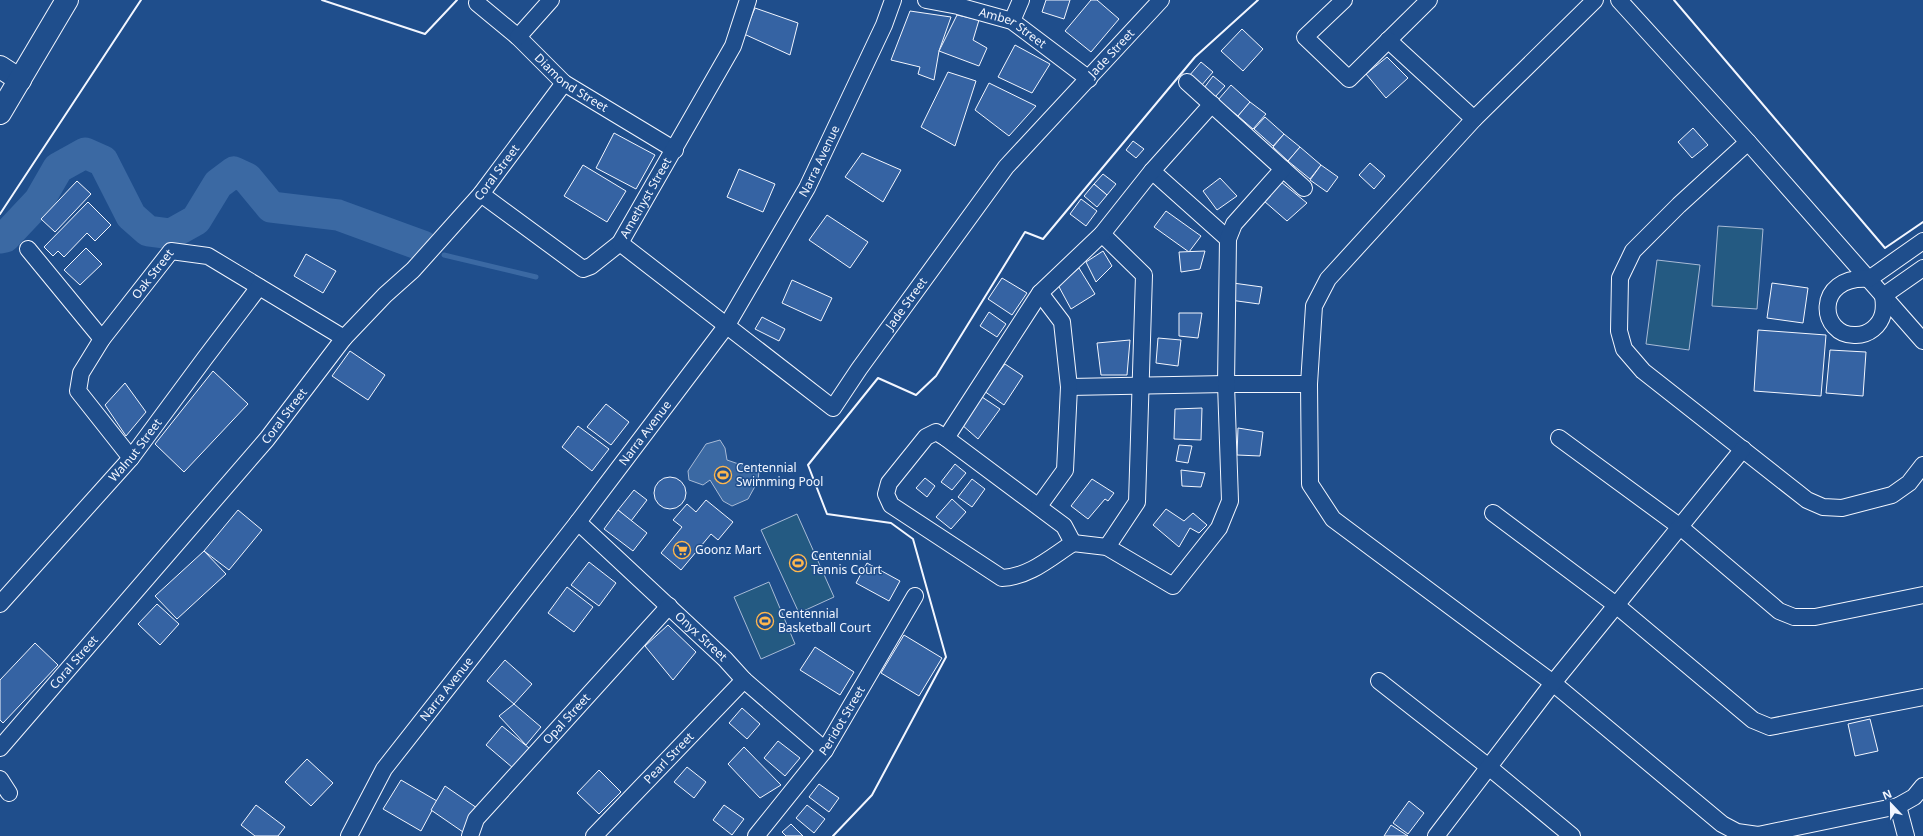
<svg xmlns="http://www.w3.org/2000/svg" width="1923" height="836" font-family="'Noto Sans',sans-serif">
<rect width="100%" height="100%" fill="#1f4e8c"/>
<g fill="#245a82" stroke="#a8bbd7">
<polygon points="1718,226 1763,229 1757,309 1712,306"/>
<polygon points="1657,260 1700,265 1689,350 1646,344"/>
<polygon points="797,514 834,597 799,613 761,530"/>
<polygon points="769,582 795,644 761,659 734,597"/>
</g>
<polygon fill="#3b69a3" stroke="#a8bbd7" points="720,440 725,448 727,460 759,471 758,481 748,499 732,506 723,501 710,480 703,485 689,480 688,471 706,444"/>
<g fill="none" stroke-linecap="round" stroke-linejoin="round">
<polyline stroke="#3b69a3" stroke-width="5" points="444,255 536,277"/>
<polyline stroke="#3b69a3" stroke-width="31" points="0,238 5,237 39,201 58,168 85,153 103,161 131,216 148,231 171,234 196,220 218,184 234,172 247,178 271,207 338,215 423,246"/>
</g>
<g fill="#3563a3" stroke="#f2f6ff">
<polygon points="1046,0 1070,0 1064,19 1042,12"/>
<polygon points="1091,0 1097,0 1119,19 1091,52 1065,31"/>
<polygon points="755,8 798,23 790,55 744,34"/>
<polygon points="910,11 951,17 939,51 934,80 918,74 920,67 891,60"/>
<polygon points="957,15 979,20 973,40 987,48 979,66 939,51"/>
<polygon points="1242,29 1263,49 1243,71 1221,51"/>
<polygon points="1015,45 1050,64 1032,93 998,77"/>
<polygon points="1387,57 1408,78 1386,98 1366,74"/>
<polygon points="1201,62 1213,72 1201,86 1189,76"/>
<polygon points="948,72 976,81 955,146 921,127"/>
<polygon points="1213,76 1225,86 1215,97 1204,88"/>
<polygon points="989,83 1036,106 1009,136 975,110"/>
<polygon points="1231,85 1250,102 1238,116 1218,100"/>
<polygon points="1250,102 1266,114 1253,129 1238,116"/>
<polygon points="1265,117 1284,134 1273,146 1254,129"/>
<polygon points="1693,128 1708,145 1692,158 1678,142"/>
<polygon points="614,133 655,155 636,189 596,168"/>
<polygon points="1284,134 1300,147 1288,161 1273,147"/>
<polygon points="1133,141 1144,149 1136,158 1126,150"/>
<polygon points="1300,147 1321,165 1310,179 1288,161"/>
<polygon points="862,153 901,170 883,202 845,177"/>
<polygon points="1370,163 1385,176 1374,189 1359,175"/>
<polygon points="583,165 626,191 607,222 564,196"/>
<polygon points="1321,165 1338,177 1327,192 1310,180"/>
<polygon points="739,169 775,184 763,212 727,197"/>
<polygon points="1103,174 1116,184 1107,195 1094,184"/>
<polygon points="1220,178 1237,196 1217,210 1203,191"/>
<polygon points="77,181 91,194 55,232 41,219"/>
<polygon points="1281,182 1307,203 1287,221 1264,201"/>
<polygon points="1094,184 1107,195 1097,207 1084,196"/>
<polygon points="1081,199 1097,211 1086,226 1070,214"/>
<polygon points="88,202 111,225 95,241 87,233 64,257 58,251 53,256 44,247"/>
<polygon points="1166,211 1201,236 1189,252 1154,227"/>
<polygon points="827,215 868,242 850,268 809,240"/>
<polygon points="86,248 102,264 80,285 64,270"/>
<polygon points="1103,251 1112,266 1096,282 1086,262"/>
<polygon points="1205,251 1200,269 1181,272 1179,252"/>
<polygon points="306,254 336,271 323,293 294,276"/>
<polygon points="1079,268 1095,294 1071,309 1058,285"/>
<polygon points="1002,278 1027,293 1012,315 988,299"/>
<polygon points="792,280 832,298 821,321 782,303"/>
<polygon points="1233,283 1262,287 1259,304 1230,300"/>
<polygon points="1772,283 1808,288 1803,323 1767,318"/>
<polygon points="989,312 1006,324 997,337 980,326"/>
<polygon points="1179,313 1202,313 1198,338 1179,336"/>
<polygon points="762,317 785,329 779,341 755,329"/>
<polygon points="1758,330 1826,335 1821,396 1754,391"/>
<polygon points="1158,338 1181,340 1178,366 1156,363"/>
<polygon points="1130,340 1127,375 1101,375 1097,343"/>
<polygon points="1830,350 1866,352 1863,396 1826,393"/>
<polygon points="350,351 385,375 368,400 332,376"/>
<polygon points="1005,364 1023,376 1004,405 984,391"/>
<polygon points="213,371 248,404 184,472 155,444"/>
<polygon points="125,383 146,412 126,436 105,405"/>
<polygon points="982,397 1000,409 978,439 961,424"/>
<polygon points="606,404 629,422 611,445 587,427"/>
<polygon points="1202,408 1201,440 1174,439 1175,409"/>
<polygon points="578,426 609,449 592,471 562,447"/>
<polygon points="1238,428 1263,432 1260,456 1237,455"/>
<polygon points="1179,445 1192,446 1188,463 1176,461"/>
<polygon points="955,464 966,473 952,490 941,482"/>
<polygon points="1181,470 1205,473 1201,487 1182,486"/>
<circle cx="670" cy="493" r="16"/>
<polygon points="925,478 935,486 927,497 916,488"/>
<polygon points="972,479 985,489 972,507 958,497"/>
<polygon points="1092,479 1114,493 1108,501 1105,499 1088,519 1071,506"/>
<polygon points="634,490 647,500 631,521 618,510"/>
<polygon points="952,499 966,512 951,529 936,517"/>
<polygon points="706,500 733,522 718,540 711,534 681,570 661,553 682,527 673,520 687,504 696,512"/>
<polygon points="1166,509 1184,521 1193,513 1207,525 1199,533 1190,528 1179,547 1153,525"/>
<polygon points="238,510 262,530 229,570 204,551"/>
<polygon points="618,510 647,533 633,551 604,529"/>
<polygon points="204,551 226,574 177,619 155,596"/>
<polygon points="589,562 616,583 599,606 571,585"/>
<polygon points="867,563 900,581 889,601 856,583"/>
<polygon points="567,587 593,607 574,632 548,613"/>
<polygon points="157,604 179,624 160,645 138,624"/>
<polygon points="668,625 696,652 673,680 645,646"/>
<polygon points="904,635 942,658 919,696 881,673"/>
<polygon points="35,643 58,665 3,723 0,720 0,680"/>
<polygon points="815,647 854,672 840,695 800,670"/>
<polygon points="505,660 532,684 514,704 487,681"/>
<polygon points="514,704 541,727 526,745 499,716"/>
<polygon points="742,708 760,724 747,739 729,723"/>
<polygon points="1870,719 1878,751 1855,756 1848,724"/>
<polygon points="502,726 529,748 513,768 486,745"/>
<polygon points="778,741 800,758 785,776 764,758"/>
<polygon points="744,747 781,785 760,798 728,764"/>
<polygon points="307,759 333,783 311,806 285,782"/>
<polygon points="687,767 706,782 694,798 674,782"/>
<polygon points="599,770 621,792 599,814 577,793"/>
<polygon points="401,780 437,801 421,831 383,809"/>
<polygon points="819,784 839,798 829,812 809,797"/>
<polygon points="445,786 477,808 463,832 431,810"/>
<polygon points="1409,801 1424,813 1408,834 1393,823"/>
<polygon points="256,805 285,827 278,836 255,836 241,825"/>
<polygon points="724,805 744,819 732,835 713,820"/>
<polygon points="807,805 825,819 814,833 796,818"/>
<polygon points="791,824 803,836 786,836 782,832"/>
<polygon points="1391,825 1408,836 1384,836"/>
</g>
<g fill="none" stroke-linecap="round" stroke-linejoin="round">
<g stroke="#f2f6ff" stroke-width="18">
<g id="minor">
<path id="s1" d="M926,0l32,6 54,15 77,58"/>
<polyline points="1344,0 1305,37 1349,79 1429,0"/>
<polyline points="1595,0 1474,119 1328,279 1314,306 1309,384 1310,484 1333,519 1553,683 1722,824 1737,832 1758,835 1898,806 1914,797 1923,786"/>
<polyline points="1619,0 1748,142 1923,341"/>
<path id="s2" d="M477,3l41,34 46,46 111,67"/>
<polyline points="1012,21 1021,0"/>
<polyline points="518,37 551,0"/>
<polyline points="1388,40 1474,119"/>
<polyline points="1187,82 1304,188"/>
<polyline points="1748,142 1679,205 1633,251 1620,278 1619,331 1624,349 1643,371 1807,500 1823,507 1842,508 1892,495 1909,483 1923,465"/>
<polyline points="1152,171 1228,239"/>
<path id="s3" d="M481,194l102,75 8,-3 29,-23 113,-197 15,-46"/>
<polyline points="1102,234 1144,275 1137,502 1107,547"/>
<path d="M1923,241l-54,38c-56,-4 -50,58 -13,56 6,0 12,-2 17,-6 11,-9 12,-20 10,-33l40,-28"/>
<path id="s4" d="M620,243l213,165 26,-39 147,-202 155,-167"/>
<polyline points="28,249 102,339"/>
<polyline points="1069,387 1226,384 1309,384"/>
<path d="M936,432l10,6 118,88 9,17c-23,15 -44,34 -71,35l-111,-73 -5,-11 3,-11 37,-46z"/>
<polyline points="946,438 1040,293 1102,234 1152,171 1212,104"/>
<polyline points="1559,438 1679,526 1779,611 1794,617 1815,617 1923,595"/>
<path id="s5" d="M131,458l-53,-67 3,-18 21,-34 69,-88 37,5 136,82"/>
<polyline points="1039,506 1065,470 1069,387 1062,322 1040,293"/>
<polyline points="1493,513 1616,605 1753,720 1770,727 1923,697"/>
<path id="s6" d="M578,522l147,137 19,21 81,70"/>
<polyline points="1073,543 1107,547 1173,586 1219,528 1230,501 1226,384 1228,239 1234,224 1283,169"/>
<path id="s7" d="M0,604l131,-146 74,-100 54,-71"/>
<polyline points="1379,681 1490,768 1572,836"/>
<path id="s8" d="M0,748l267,-309 77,-101 41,-43 28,-25 68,-76 83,-111"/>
<polyline points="0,779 9,793"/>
<polyline points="1898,806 1906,836"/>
<path id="s9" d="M349,836l35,-67 194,-247 149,-197 80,-137 77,-163 9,-25"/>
<path id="s10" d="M470,836l6,-17 193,-213"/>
<path id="s11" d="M594,836l150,-156"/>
<path id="s12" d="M756,836l69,-86 90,-154"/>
<polyline points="1436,836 1553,683 1743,449"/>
</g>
</g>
<g stroke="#f2f6ff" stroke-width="24">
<polyline id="secondary" points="0,67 20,80"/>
</g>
<g stroke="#f2f6ff" stroke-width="24">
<polyline id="primary" points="0,113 67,0"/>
</g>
<use href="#minor" stroke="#1f4e8c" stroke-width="16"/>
<use href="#secondary" stroke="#1f4e8c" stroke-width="22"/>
<use href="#primary" stroke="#1f4e8c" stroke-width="22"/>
<g stroke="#f2f6ff" stroke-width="2">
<polyline points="322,0 425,34 457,0"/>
<polyline points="1674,0 1885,248 1923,222"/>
<polyline points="0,214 141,0"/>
<polyline points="833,836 872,795 946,657 913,539 891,523 827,514 808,465 878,378 916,395 936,376 1025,232 1043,239 1195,57 1258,0"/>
</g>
</g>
<defs>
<g id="stadium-ring" transform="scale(0.9)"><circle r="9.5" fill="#1f4e8c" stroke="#ffb74d" stroke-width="1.5"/><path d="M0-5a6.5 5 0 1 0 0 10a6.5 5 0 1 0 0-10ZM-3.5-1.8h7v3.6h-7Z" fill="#ffb74d"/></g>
<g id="supermarket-ring" transform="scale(0.9)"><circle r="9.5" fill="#1f4e8c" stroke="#ffb74d" stroke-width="1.5"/><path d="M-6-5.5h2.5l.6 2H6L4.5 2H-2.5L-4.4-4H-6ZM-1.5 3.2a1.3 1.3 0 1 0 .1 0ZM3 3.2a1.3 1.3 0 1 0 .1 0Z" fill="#ffb74d"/></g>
</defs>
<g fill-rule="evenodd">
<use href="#stadium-ring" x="723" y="475"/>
<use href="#supermarket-ring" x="682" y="550"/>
<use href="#stadium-ring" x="798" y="563"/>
<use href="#stadium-ring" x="765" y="621"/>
</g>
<g text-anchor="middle" stroke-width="3" stroke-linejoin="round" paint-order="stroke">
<g font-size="12" fill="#f2f6ff" stroke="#1f4e8c">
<text dy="4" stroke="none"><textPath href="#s1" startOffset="92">Amber Street</textPath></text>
<text dy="4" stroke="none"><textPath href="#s4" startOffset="721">Jade Street</textPath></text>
<text dy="4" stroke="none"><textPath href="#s2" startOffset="124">Diamond Street</textPath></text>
<text dy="4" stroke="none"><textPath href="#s9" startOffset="825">Narra Avenue</textPath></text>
<text dy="4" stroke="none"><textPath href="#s8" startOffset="761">Coral Street</textPath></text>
<text dy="4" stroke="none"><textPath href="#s3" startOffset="224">Amethyst Street</textPath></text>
<text dy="4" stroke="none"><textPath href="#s5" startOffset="226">Oak Street</textPath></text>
<text dy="4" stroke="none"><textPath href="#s4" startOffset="397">Jade Street</textPath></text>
<text dy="4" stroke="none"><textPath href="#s8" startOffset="437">Coral Street</textPath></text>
<text dy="4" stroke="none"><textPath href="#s9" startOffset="501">Narra Avenue</textPath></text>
<text dy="4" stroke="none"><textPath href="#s7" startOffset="205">Walnut Street</textPath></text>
<text dy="4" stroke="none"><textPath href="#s6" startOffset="168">Onyx Street</textPath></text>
<text dy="4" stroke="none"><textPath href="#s8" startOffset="113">Coral Street</textPath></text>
<text dy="4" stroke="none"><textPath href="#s9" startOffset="177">Narra Avenue</textPath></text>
<text dy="4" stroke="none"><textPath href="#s10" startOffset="153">Opal Street</textPath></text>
<text dy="4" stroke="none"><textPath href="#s12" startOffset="144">Peridot Street</textPath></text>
<text dy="4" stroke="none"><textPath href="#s11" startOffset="108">Pearl Street</textPath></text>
</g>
<g font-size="12" fill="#f2f6ff" stroke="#1f4e8c" text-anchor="start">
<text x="736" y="472">Centennial<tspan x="736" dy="14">Swimming Pool</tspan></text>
<text x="695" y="554">Goonz Mart</text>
<text x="811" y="560">Centennial<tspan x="811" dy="14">Tennis Court</tspan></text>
<text x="778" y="618">Centennial<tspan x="778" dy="14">Basketball Court</tspan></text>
</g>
</g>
<g transform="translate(1891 804) rotate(338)" stroke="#1f4e8c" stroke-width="3" paint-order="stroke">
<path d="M0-3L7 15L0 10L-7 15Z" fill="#f2f6ff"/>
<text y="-6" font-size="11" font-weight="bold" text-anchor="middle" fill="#f2f6ff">N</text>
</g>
</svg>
